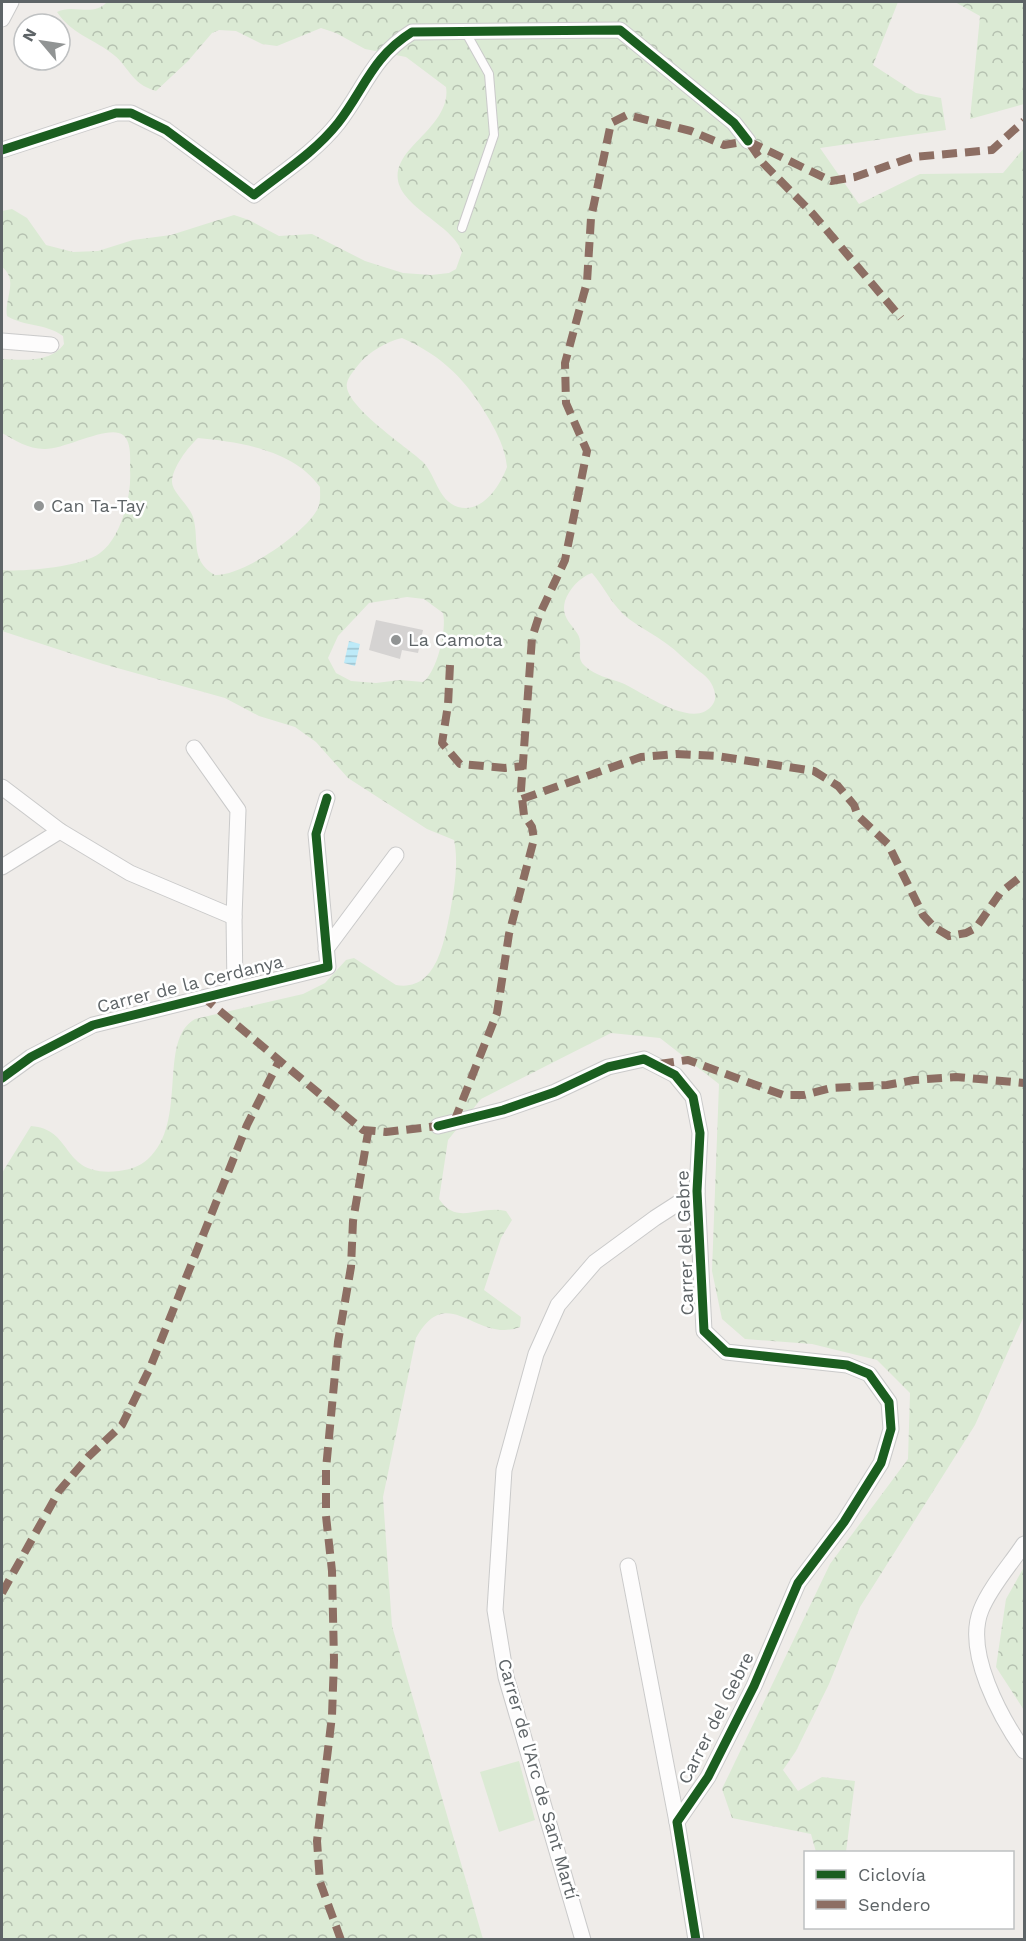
<svg xmlns="http://www.w3.org/2000/svg" width="1026" height="1941" font-family="'Work Sans',sans-serif">
<defs>
<pattern id="forest-crowns" width="20" height="18" patternUnits="userSpaceOnUse" patternTransform="scale(1.5)"><rect width="20" height="18" fill="#dbead4"/><path d="M2 6a3 3 0 1 1 6 0M12 15a3 3 0 1 1 6 0" fill="none" stroke="#b5c1b0"/></pattern>
<pattern id="water-rules" width="6" height="5" patternUnits="userSpaceOnUse" patternTransform="scale(1.5)"><rect width="6" height="5" fill="#bdeaf8"/><path d="M0 2.5h6" fill="none" stroke="#9dc1cd"/></pattern>
</defs>
<rect width="100%" height="100%" fill="#efece9"/>
<g fill="url(#forest-crowns)" fill-rule="evenodd">
<path d="M107,2h791l-25,63 43,28 25,5 5,32 -126,18 39,56 61,-30 83,-1 21,-25v1168l-49,109 -115,182 -31,77 -33,67 -13,19 15,21 24,-14 33,4 -9,71h-30l-5,-18 -79,-16 -10,-29 108,-225 78,-105 2,-66 -33,-33 -65,-16 -67,-5 -23,-20 -10,-48 7,-187 -59,-46 -49,-5 -130,66 -33,41 -9,59c18,27 39,6 67,12l6,9 -11,18 -17,52 37,27 -1,10c-44,17 -72,-47 -104,11l-33,159 9,129 91,313h-481v-766l29,-47c44,3 29,52 88,45 12,-2 20,-4 29,-12 41,-37 9,-119 47,-140l108,-25 22,-11 21,-23 8,-2 42,27c41,7 48,-44 54,-72 4,-23 9,-50 4,-73l-27,-11 -79,-51 -32,-36 -21,-15 -36,-11 -34,-18 -122,-34 -101,-33v-61c22,2 80,-3 98,-17 21,-15 32,-58 30,-83 0,-10 2,-28 -7,-35 -14,-11 -59,15 -79,14 -16,0 -29,-9 -42,-16v-74c20,1 49,4 62,-15l-1,-8c-18,-13 -38,-9 -56,-20 -3,-17 12,-36 -5,-49v-56l10,-2 15,9 19,27 27,7 25,-1 35,-11 38,-5 63,-20 15,5 30,16 33,-2 53,27 38,12 28,2 18,-2 7,-4 6,-17c-11,-35 -97,-54 -51,-104 15,-17 39,-36 35,-61l-40,-30 -41,-8 -29,-16 -15,-5 -44,18 -15,-2 -26,-13 -17,-1 -7,3 -24,28 -32,30c-27,-8 -26,-25 -46,-39 -19,-14 -39,-19 -53,-40 17,-9 35,6 50,-10zM402,338c41,18 65,43 87,81 9,16 16,29 18,48 -7,19 -25,47 -49,40 -21,-7 -22,-33 -36,-46 -15,-14 -80,-57 -75,-78 1,-6 8,-14 12,-19 10,-12 28,-23 43,-26zM198,438c42,4 96,12 122,49 0,8 1,16 -3,23 -14,25 -75,66 -102,65 -26,-15 -15,-35 -22,-58 -4,-12 -21,-25 -21,-35 0,-14 16,-35 26,-44zM592,573c13,15 21,34 37,46 12,9 26,16 38,25 10,7 18,16 28,24 6,5 12,8 16,15 4,7 6,15 2,21 -18,28 -72,-13 -91,-21 -13,-5 -26,-7 -37,-17 -11,-9 0,-22 -8,-33 -7,-11 -16,-16 -12,-32 4,-12 15,-24 27,-28zM407,597l17,2 19,14c4,16 -6,59 -20,69l-23,-2 -24,3 -25,-2 -15,-8 -8,-15 10,-22 31,-33z"/>
<polygon points="955,2 1024,2 1024,104 970,119 980,16"/>
<polygon points="1024,1567 1024,1710 996,1667 1006,1599"/>
</g>
<polygon fill="#dbead4" points="519,1761 535,1820 499,1832 480,1772"/>
<polygon fill="url(#water-rules)" points="349,641 360,644 355,666 344,663"/>
<polygon fill="#d5d3d2" points="376,620 423,630 418,653 402,650 400,659 369,650"/>
<g fill="none" stroke-linecap="round" stroke-linejoin="round">
<g stroke="#cacaca" stroke-width="10">
<polyline id="service" points="462,228 494,135 489,74 465,31"/>
</g>
<g stroke="#cacaca" stroke-width="17">
<g id="minor">
<polyline points="2,19 11,2"/>
<path d="M2,150l114,-37h15l35,17 88,65c29,-23 61,-43 84,-72 27,-35 34,-66 74,-91l208,-2 114,93 14,18"/>
<polyline points="2,341 51,345"/>
<polyline points="194,748 238,810 234,917 235,988"/>
<polyline points="2,787 60,831 130,873 234,917"/>
<polyline points="2,867 60,831"/>
<polyline points="326,949 396,855"/>
<polyline points="2,1078 31,1057 93,1025 328,967 316,834 327,798"/>
<polyline points="438,1126 503,1110 555,1092 608,1067 644,1059 675,1075 693,1097 700,1133 697,1191 704,1331 726,1352 847,1365 869,1374 889,1402 891,1429 881,1463 844,1522 798,1583 754,1686 708,1777 677,1822 696,1940"/>
<path d="M1024,1544c-13,20 -34,43 -43,66 -17,42 20,108 43,141"/>
<polyline points="628,1566 677,1822"/>
<polyline points="583,1940 506,1677 495,1610 504,1470 536,1354 558,1305 595,1262 655,1218 697,1191"/>
</g>
</g>
<use href="#service" stroke="#fdfcfc" stroke-width="8"/>
<use href="#minor" stroke="#fdfcfc" stroke-width="15"/>
<g stroke="#8d6e63" stroke-width="8" stroke-dasharray="15 8" stroke-linecap="butt">
<polyline points="748,141 831,181 855,177 913,157 992,150 1024,121"/>
<polyline points="750,144 763,163 813,214 901,318"/>
<polyline points="450,665 448,705 442,743 460,764 505,768 524,766"/>
<polyline points="522,799 641,757 676,754 717,756 814,771 838,786 854,805 858,816 888,844 923,915 934,927 949,936 966,933 976,928 1000,893 1024,874"/>
<polyline points="202,996 363,1130 386,1132 438,1126"/>
<polyline points="659,1064 688,1060 783,1095 804,1095 831,1088 887,1085 914,1080 956,1077 1024,1083"/>
<polyline points="454,1122 497,1013 509,934 534,839 532,827 524,815 521,790 532,638 539,616 565,560 587,451 566,403 565,363 587,282 591,218 611,123 627,115 691,131 724,145 748,141"/>
<polyline points="2,1593 59,1491 88,1457 122,1425 150,1368 247,1125 279,1061"/>
<polyline points="341,1940 320,1882 317,1841 332,1716 334,1660 332,1571 326,1516 326,1469 338,1342 351,1267 353,1221 368,1133"/>
</g>
<g stroke="#fff" stroke-width="13">
<g id="cycleway">
<path d="M2,150l114,-37h15l35,17 88,65c29,-23 61,-43 84,-72 27,-35 34,-66 74,-91l208,-2 114,93 14,18"/>
<polyline points="2,1078 31,1057 93,1025 328,967 316,834 327,798"/>
<polyline points="438,1126 503,1110 555,1092 608,1067 644,1059 675,1075 693,1097 700,1133 697,1191 704,1331 726,1352 847,1365 869,1374 889,1402 891,1429 881,1463 844,1522 798,1583 754,1686 708,1777 677,1822 696,1940"/>
</g>
</g>
<use href="#cycleway" stroke="#1b5e20" stroke-width="9"/>
</g>
<g fill="#919494" stroke="#fff" stroke-width="2">
<circle cx="39" cy="506" r="6"/>
<circle cx="396" cy="640" r="6"/>
</g>
<g text-anchor="middle" stroke-width="5" stroke-linejoin="round" paint-order="stroke">
<g font-size="18" fill="#5e6467" stroke="#fff" text-anchor="start">
<text x="51" y="512">Can Ta-Tay</text>
<text x="408" y="646">La Camota</text>
</g>
<g font-size="18" fill="#5e6467" stroke="#fff">
<text transform="translate(190 984) rotate(-14)" y="6">Carrer de la Cerdanya</text>
<text transform="translate(685 1243) rotate(-92)" y="6">Carrer del Gebre</text>
<text transform="translate(716 1718) rotate(-63)" y="6">Carrer del Gebre</text>
<text transform="translate(538 1779) rotate(74)" y="6">Carrer de l'Arc de Sant Martí</text>
</g>
</g>
<rect width="1026" height="1941" fill="none" stroke="#5e6467" stroke-width="6"/>
<rect x="804" y="1851" width="210" height="78" fill="#ffffff" stroke="#bfc1c2" stroke-width="1.5"/>
<rect x="816" y="1870" width="30" height="9" fill="#1b5e20" stroke="#bfc1c2" stroke-width="1.5"/>
<text x="858" y="1881" font-size="18" fill="#5e6467">Ciclovía</text>
<rect x="816" y="1900" width="30" height="9" fill="#8d6e63" stroke="#bfc1c2" stroke-width="1.5"/>
<text x="858" y="1911" font-size="18" fill="#5e6467">Sendero</text>
<g transform="translate(42 42) rotate(299)"><circle r="28" fill="#ffffff" stroke="#bfc1c2" stroke-width="1.5"/>
<path d="M0-4.5L10 22L0 15L-10 22Z" fill="#919494"/>
<text y="-9" font-size="16" font-weight="bold" text-anchor="middle" fill="#5e6467">N</text>
</g>
</svg>
